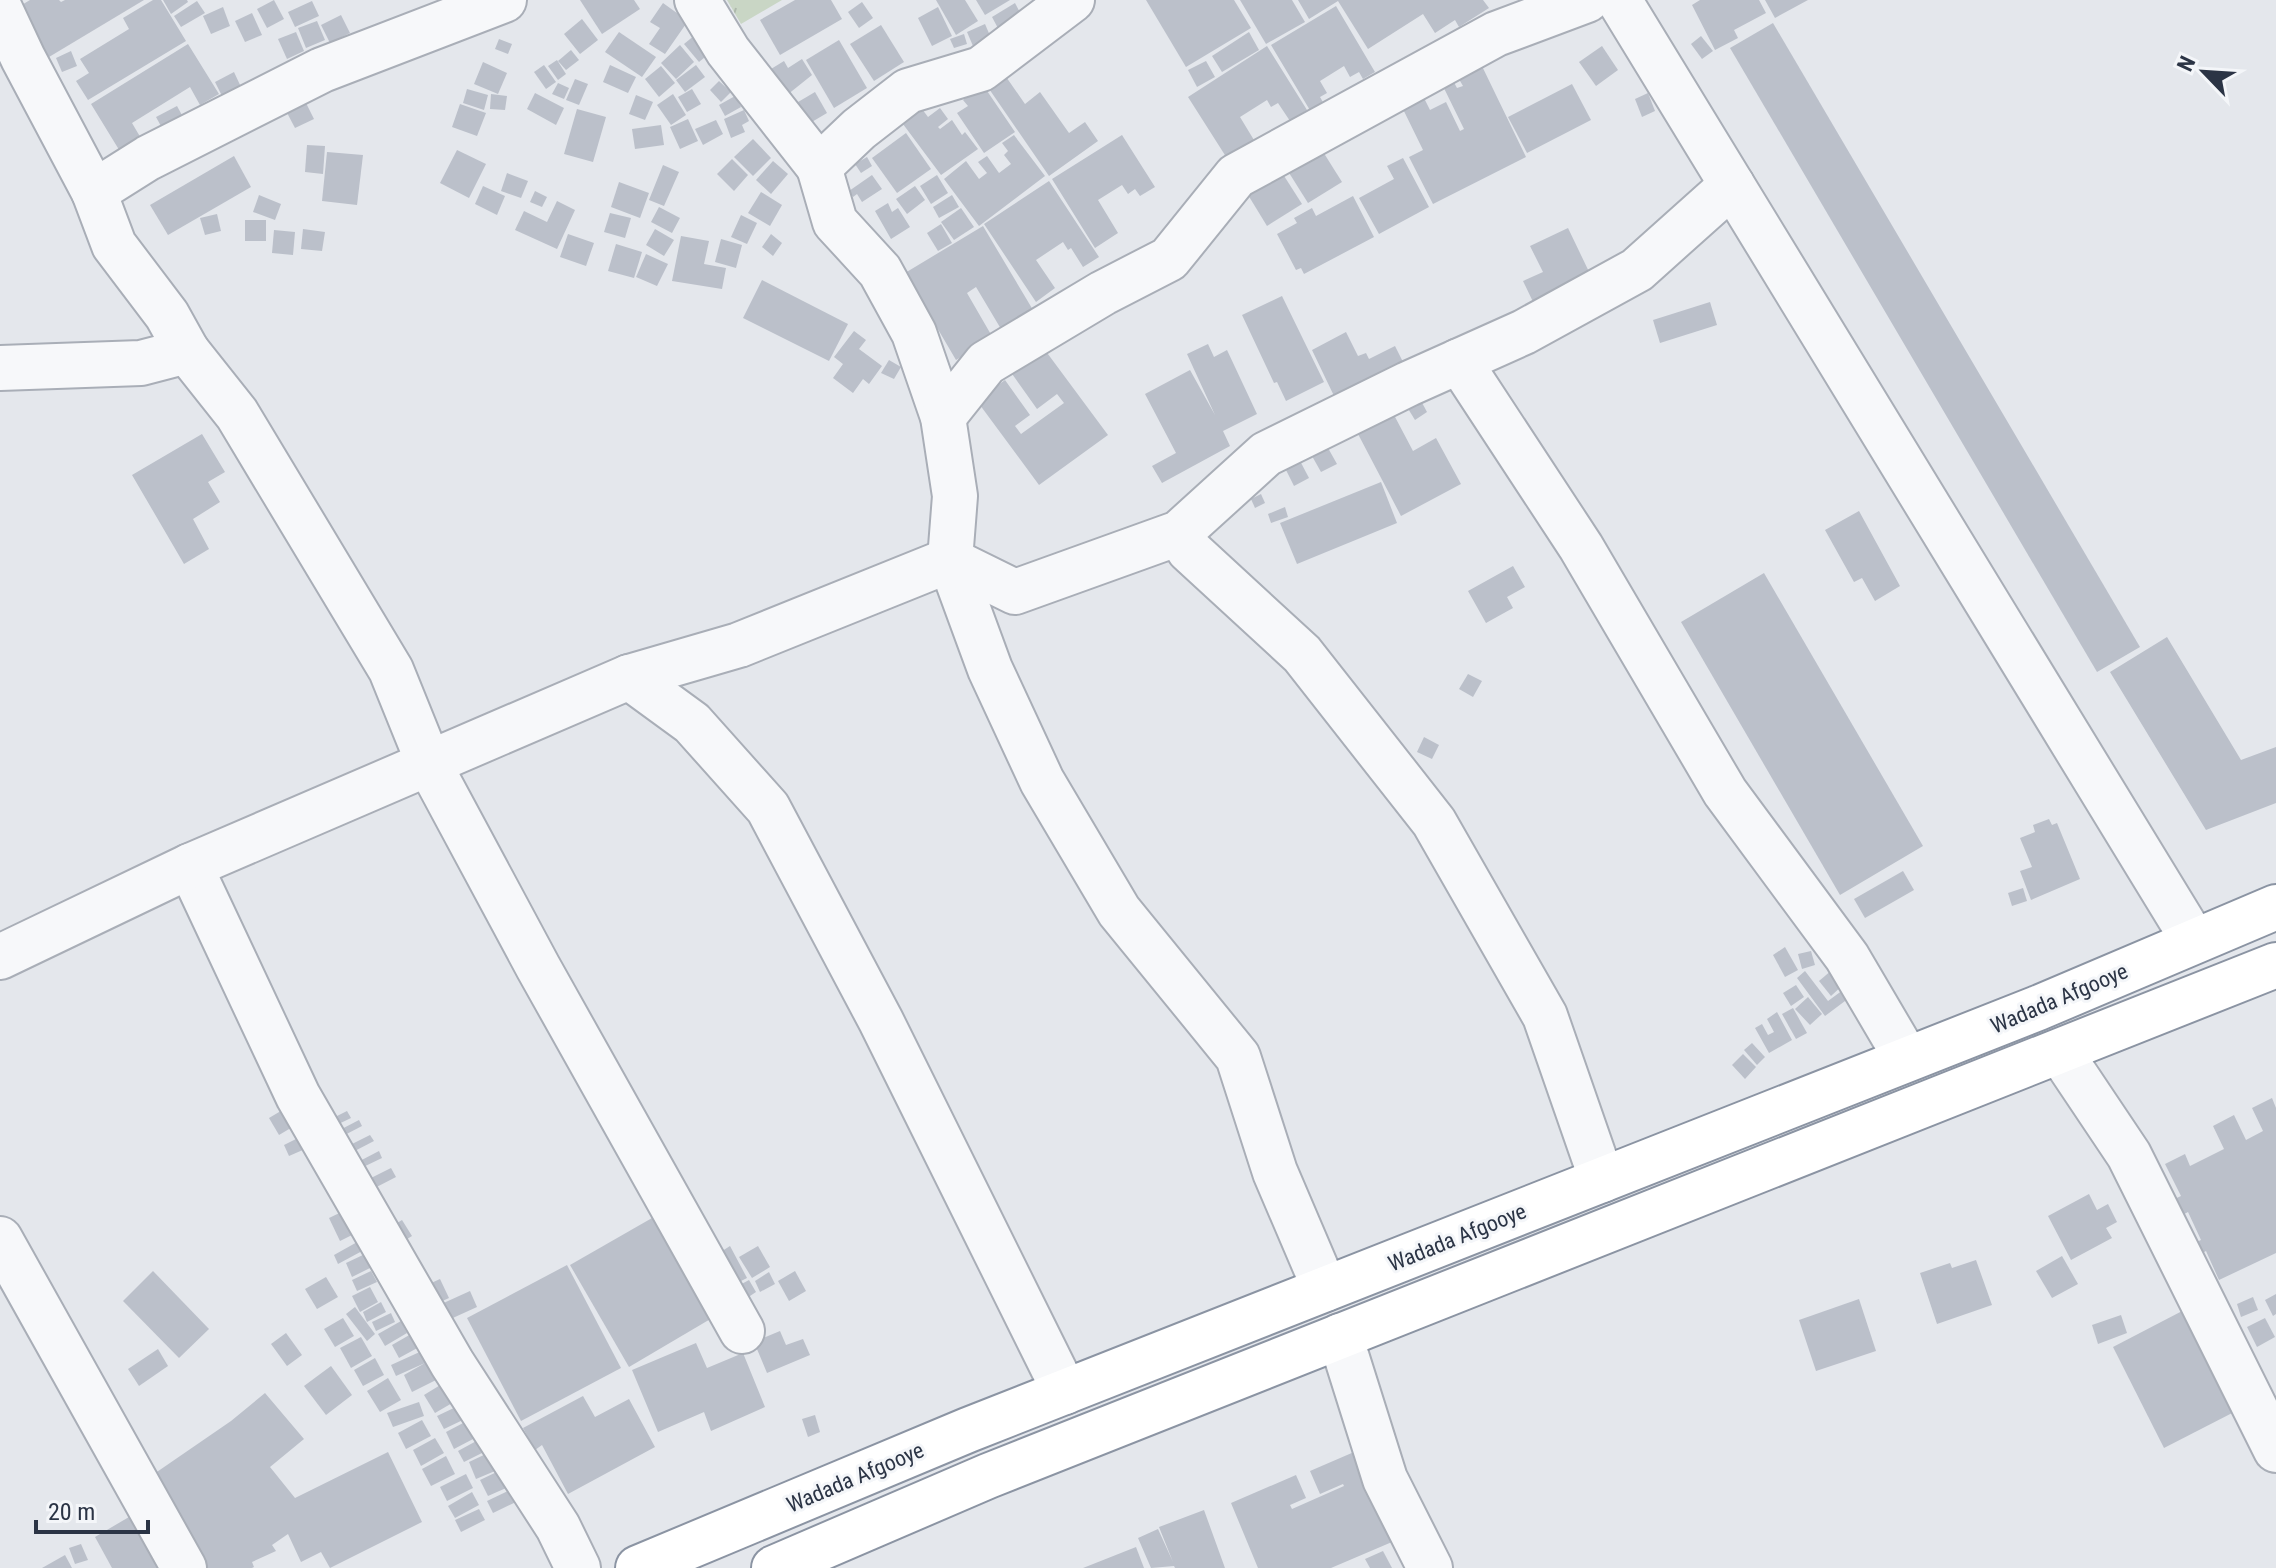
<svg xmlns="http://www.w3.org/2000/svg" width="2276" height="1568" font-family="'Roboto Condensed',sans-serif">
<defs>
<pattern id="park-tufts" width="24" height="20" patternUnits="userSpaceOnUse" patternTransform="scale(2)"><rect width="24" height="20" fill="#c9d6c5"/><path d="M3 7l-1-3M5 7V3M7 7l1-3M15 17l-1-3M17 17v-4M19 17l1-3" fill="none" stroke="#adb8ab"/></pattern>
</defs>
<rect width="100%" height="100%" fill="#e4e7ec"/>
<polygon fill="url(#park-tufts)" points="727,0 782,0 741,24"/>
<g fill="#bbc0ca">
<polygon points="30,0 59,0 61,2 65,0 144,0 49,57 20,6"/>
<polygon points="153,0 161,0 186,41 88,100 76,81 89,73 80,59 129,29 123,18"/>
<polygon points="163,0 187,0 188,2 171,14"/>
<polygon points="274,0 284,19 267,28 257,9"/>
<polygon points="580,0 634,0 640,9 602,34"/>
<polygon points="795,0 831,0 842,19 780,55 760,20"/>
<polygon points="936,0 965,0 978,21 956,35"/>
<polygon points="976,0 1010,0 985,15"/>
<polygon points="1146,0 1234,0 1251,28 1186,67"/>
<polygon points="1240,0 1292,0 1305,22 1266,44"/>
<polygon points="1298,0 1483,0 1489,8 1459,27 1455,20 1435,33 1423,14 1368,49 1338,1 1309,19"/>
<polygon points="1700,0 1759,0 1766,13 1734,30 1738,38 1715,50 1692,5"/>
<polygon points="1765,0 1808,0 1775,18"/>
<polygon points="197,1 205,13 181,27 174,16"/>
<polygon points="312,1 319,16 295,27 288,12"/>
<polygon points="862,2 873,18 859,28 848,12"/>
<polygon points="663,3 688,21 665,54 649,44 660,28 650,22"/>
<polygon points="1015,3 1023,18 1000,32 992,17"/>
<polygon points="1336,6 1375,72 1363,79 1359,72 1350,77 1344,66 1320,81 1327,93 1320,97 1324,104 1311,112 1271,45"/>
<polygon points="223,7 230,26 211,34 203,16"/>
<polygon points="938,7 952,36 932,46 918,18"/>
<polygon points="252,13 262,35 245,42 235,21"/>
<polygon points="341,15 350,33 330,43 321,25"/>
<polygon points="582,19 598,40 580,54 564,34"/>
<polygon points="317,21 325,40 306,48 298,28"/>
<polygon points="1773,23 2140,647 2097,672 1730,48"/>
<polygon points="985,24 994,45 976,53 967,32"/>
<polygon points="881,25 904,62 874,81 850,44"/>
<polygon points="701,30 716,48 699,62 684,44"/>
<polygon points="296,32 304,51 287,59 278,39"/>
<polygon points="619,32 656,57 642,77 605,52"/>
<polygon points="1249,32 1259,50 1222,72 1212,56"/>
<polygon points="964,34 967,44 954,48 950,39"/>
<polygon points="1701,36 1713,51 1702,59 1691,44"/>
<polygon points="499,39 512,44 508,54 495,49"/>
<polygon points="839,40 867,88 834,108 806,60"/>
<polygon points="188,44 219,94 200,105 190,87 132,123 142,140 121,153 91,104"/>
<polygon points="680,45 694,62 676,79 661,63"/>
<polygon points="1267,46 1307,110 1290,121 1278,103 1271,107 1267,100 1240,117 1257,145 1230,163 1188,97"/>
<polygon points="1602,46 1618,70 1596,86 1579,62"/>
<polygon points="571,50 579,60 566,70 558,61"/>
<polygon points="71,51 77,66 62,72 56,58"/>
<polygon points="802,59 812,75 787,95 771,69 784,61 788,68"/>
<polygon points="557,60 566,74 558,80 548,66"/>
<polygon points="1206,61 1215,77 1197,87 1188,70"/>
<polygon points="483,62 507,73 498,94 474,84"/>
<polygon points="1480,62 1526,157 1433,204 1409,157 1423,150 1400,103 1421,92 1430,110 1446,102 1460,131 1464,129 1439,78 1449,73 1457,88 1463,86 1456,74"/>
<polygon points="544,65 556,82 546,89 534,72"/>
<polygon points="610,65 636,77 628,93 603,82"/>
<polygon points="696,65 705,77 685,92 676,80"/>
<polygon points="661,66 675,83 659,97 645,79"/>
<polygon points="1002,71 1025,104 1040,92 1069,133 1085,122 1098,141 1049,176 985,83"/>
<polygon points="234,72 241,87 222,96 215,82"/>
<polygon points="575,79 588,84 579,105 566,100"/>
<polygon points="719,81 731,92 721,102 710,90"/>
<polygon points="558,83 569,88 564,99 552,94"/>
<polygon points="1572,84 1591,120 1527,153 1508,117"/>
<polygon points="983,85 1015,132 984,153 957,113 968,106 963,100"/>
<polygon points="467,89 488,95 484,110 463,103"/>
<polygon points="692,89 701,104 687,112 678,97"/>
<polygon points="815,92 827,113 805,126 793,105"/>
<polygon points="535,93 564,108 556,125 527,109"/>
<polygon points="1648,93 1655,111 1642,117 1635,99"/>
<polygon points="491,94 507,96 505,110 490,109"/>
<polygon points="673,94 686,115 671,125 657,105"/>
<polygon points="636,95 653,102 645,120 629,114"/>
<polygon points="735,96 741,107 725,116 719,105"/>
<polygon points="304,99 314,119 295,128 285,109"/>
<polygon points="916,101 928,117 940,108 948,119 938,127 940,129 952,120 962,135 965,132 978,149 941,175 897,116"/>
<polygon points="460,104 486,113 477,136 452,127"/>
<polygon points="177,106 183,117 162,128 156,117"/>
<polygon points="577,109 606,117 593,162 564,154"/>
<polygon points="744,110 749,121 742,125 745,132 731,138 724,119"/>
<polygon points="688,119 698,141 680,149 670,127"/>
<polygon points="716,120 723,134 703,145 695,129"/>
<polygon points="661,125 664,145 635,149 632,129"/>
<polygon points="906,133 931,169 897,193 872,158"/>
<polygon points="1014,135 1045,176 979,226 944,179 966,161 979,179 987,173 978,162 987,156 999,173 1011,164 1004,155 1008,151 1002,143"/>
<polygon points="1122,135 1155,187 1140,196 1135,189 1128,194 1122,185 1098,200 1118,233 1095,248 1052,179"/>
<polygon points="753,139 771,158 753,176 734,157"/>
<polygon points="307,145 325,146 323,174 305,172"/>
<polygon points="1320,147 1342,182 1308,203 1286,168"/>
<polygon points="457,150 486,164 469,198 440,183"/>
<polygon points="327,152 363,155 357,205 322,201"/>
<polygon points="234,156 251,187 168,235 150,205"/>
<polygon points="867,157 872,166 861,173 855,164"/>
<polygon points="1403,158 1429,207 1379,234 1359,198 1394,179 1387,166"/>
<polygon points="732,159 748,175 734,191 717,174"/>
<polygon points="773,161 788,174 771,194 756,180"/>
<polygon points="663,165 679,172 664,206 649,200"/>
<polygon points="1279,168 1302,204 1267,226 1245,190"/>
<polygon points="507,173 528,181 521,198 501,191"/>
<polygon points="872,175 882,189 862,202 857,194 853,197 849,191"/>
<polygon points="937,175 948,193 931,204 920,186"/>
<polygon points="1049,181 1099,257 1083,267 1071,248 1068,250 1063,242 1036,260 1055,288 1036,302 984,224"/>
<polygon points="619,182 649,193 640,218 611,207"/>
<polygon points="483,186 505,196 497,215 475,204"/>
<polygon points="915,186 925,200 907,214 896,199"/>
<polygon points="535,191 547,197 542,207 530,202"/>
<polygon points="761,192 782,205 770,226 748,213"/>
<polygon points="259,195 281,204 275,220 253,212"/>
<polygon points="952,195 959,207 939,218 933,207"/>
<polygon points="1353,196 1374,237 1304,274 1301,268 1296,270 1277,234 1297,223 1294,218 1312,208 1316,216"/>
<polygon points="557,201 575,210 557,249 515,230 524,211 547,222"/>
<polygon points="888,203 892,212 898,208 910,227 891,239 875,211"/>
<polygon points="659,207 680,218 672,233 651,222"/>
<polygon points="961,208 974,227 954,240 941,222"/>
<polygon points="610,213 631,218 625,238 604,232"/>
<polygon points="217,214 221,231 205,235 200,218"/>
<polygon points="741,215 757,223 747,244 731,237"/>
<rect x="245" y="220" width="21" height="21"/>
<polygon points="941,224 952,243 938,251 927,233"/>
<polygon points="983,226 1033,310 1001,329 976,287 967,293 993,338 956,360 905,273"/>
<polygon points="1568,228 1592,278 1535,306 1523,281 1543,272 1530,246"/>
<polygon points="303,229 325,232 322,251 301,249"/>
<polygon points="655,229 674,240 664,256 646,245"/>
<polygon points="274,230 295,232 293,255 272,253"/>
<polygon points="568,234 594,243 586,266 560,257"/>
<polygon points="771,234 782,243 773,256 762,247"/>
<polygon points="681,236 709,241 704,264 726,268 722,289 672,281"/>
<polygon points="721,239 742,245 736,268 715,262"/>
<polygon points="616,244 642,252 634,278 608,271"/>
<polygon points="646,254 668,264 657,286 636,277"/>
<polygon points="762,280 848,324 829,361 743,318"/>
<polygon points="1282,296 1324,382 1286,401 1277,382 1274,383 1242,315"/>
<polygon points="1710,302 1717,325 1660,343 1653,320"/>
<polygon points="854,331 866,340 859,349 882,366 869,384 863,379 853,393 833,378 843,364 834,357"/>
<polygon points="1346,332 1358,356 1366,353 1369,359 1395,346 1404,364 1335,398 1312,350"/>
<polygon points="1208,344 1214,357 1227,350 1257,414 1223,431 1230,446 1162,483 1152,466 1176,453 1145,394 1190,370 1215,415 1187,354"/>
<polygon points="1042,346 1108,435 1039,485 977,401 1005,380 1030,415 1015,426 1021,434 1064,403 1057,394 1037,409 1010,371"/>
<polygon points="889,360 901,367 894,379 881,373"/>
<polygon points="1420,399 1427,412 1415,420 1407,407"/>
<polygon points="1394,415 1413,451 1436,438 1461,484 1401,516 1358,434"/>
<polygon points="202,434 225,472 208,482 220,502 193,519 209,549 184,564 132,475"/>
<polygon points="1328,448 1337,464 1321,472 1312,456"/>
<polygon points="1299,459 1309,478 1294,486 1284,466"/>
<polygon points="1381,482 1397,523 1297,564 1280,523"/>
<polygon points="1261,494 1265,503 1255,508 1251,499"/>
<polygon points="1285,507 1288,517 1271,523 1268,514"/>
<polygon points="1859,511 1900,586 1875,601 1862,578 1854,582 1825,530"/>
<polygon points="1513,566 1525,587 1507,597 1513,608 1486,623 1468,591"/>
<polygon points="1764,573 1923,846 1840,895 1681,622"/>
<polygon points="2167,637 2241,760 2276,747 2276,803 2206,830 2110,672"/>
<polygon points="1468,674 1482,681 1473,697 1459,689"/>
<polygon points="1424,737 1439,745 1432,759 1417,752"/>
<polygon points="2049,819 2052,825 2057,823 2080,879 2031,900 2020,871 2032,867 2020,838 2035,832 2033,825"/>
<polygon points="1903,871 1914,890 1865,918 1854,899"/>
<polygon points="2023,888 2027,901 2012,906 2008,893"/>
<polygon points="1785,947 1798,970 1785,977 1773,955"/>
<polygon points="1811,951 1815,965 1802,969 1798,954"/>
<polygon points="1832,970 1844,984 1831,996 1819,981"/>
<polygon points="1805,971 1828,1001 1843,990 1849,998 1825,1016 1797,978"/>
<polygon points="1796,985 1804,997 1791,1006 1783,993"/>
<polygon points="1808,997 1822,1014 1810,1025 1795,1009"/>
<polygon points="1793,1008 1807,1033 1796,1039 1782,1014"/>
<polygon points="1777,1012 1792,1040 1769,1053 1755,1028 1762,1024 1768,1035 1774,1032 1767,1019"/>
<polygon points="1752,1043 1765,1057 1757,1065 1744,1050"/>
<polygon points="1743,1054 1756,1067 1745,1079 1732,1065"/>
<polygon points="2272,1098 2276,1108 2276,1253 2219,1280 2206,1251 2192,1259 2187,1246 2201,1240 2188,1212 2175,1219 2168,1202 2181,1196 2165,1164 2185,1154 2190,1166 2224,1149 2213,1126 2234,1115 2246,1140 2263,1131 2252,1108"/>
<polygon points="291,1105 301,1122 279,1135 269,1118"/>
<polygon points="347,1111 351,1118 322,1132 319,1125"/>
<polygon points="359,1120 362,1126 337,1139 334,1133"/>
<polygon points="306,1134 312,1146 289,1156 284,1145"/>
<polygon points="370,1135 374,1141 347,1155 344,1148"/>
<polygon points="379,1151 382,1158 357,1170 354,1164"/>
<polygon points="391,1168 396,1177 363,1194 359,1184"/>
<polygon points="2089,1194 2097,1210 2108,1204 2117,1222 2106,1228 2112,1238 2071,1260 2048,1216"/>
<polygon points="352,1207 364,1229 340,1241 329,1218"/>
<polygon points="666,1210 724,1311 629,1367 570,1265"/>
<polygon points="402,1220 412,1236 391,1249 381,1233"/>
<polygon points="359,1241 364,1250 338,1264 334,1255"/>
<polygon points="730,1246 747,1278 735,1284 719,1253"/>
<polygon points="758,1246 770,1267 752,1278 739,1257"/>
<polygon points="365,1254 372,1267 352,1277 346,1263"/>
<polygon points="2062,1256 2078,1284 2052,1298 2036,1271"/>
<polygon points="1976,1260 1992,1305 1937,1324 1920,1273 1950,1263 1952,1268"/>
<polygon points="567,1265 621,1368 521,1421 467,1318"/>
<polygon points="153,1271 209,1329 179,1358 123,1301"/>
<polygon points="371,1271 377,1282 357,1291 352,1280"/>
<polygon points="795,1271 806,1291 789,1301 778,1281"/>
<polygon points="769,1272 775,1284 760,1292 755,1281"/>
<polygon points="326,1277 338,1297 317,1309 305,1289"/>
<polygon points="440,1279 449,1298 427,1308 418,1289"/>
<polygon points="749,1280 756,1292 744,1300 736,1287"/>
<polygon points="370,1287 378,1302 360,1312 352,1296"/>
<polygon points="470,1291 477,1307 444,1322 437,1306"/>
<polygon points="2276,1294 2276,1314 2273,1316 2265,1300"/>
<polygon points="2253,1297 2258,1310 2241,1317 2237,1304"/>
<polygon points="1859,1299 1876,1351 1816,1371 1799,1320"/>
<polygon points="381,1302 386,1312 367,1322 363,1312"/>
<polygon points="355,1307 375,1334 367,1341 346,1314"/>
<polygon points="2186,1309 2238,1410 2164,1448 2113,1347"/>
<polygon points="391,1313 395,1322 376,1331 372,1322"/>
<polygon points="2121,1315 2127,1333 2098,1344 2092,1325"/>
<polygon points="343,1318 354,1336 335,1347 324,1329"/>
<polygon points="2265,1318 2275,1337 2257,1347 2247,1327"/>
<polygon points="401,1321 407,1333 385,1346 378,1334"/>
<polygon points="425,1326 432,1340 399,1358 392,1345"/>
<polygon points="780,1331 786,1345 803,1339 810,1355 767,1373 754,1342"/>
<polygon points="286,1333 302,1355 287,1366 271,1344"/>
<polygon points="361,1337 372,1356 351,1368 340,1348"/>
<polygon points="696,1343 707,1368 743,1353 765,1407 711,1431 704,1412 658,1432 632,1370"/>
<polygon points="158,1349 168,1366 139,1386 128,1369"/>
<polygon points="424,1350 452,1372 412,1392 404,1375 425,1363 396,1376 391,1365"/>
<polygon points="375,1358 384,1375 363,1386 354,1370"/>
<polygon points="331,1366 352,1395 326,1415 304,1386"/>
<polygon points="455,1376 466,1395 435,1413 424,1395"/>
<polygon points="388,1378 401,1400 380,1412 367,1391"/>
<polygon points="265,1393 304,1439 270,1467 295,1498 388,1452 422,1522 330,1568 321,1552 301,1562 288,1534 272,1545 276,1551 252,1562 254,1567 252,1568 205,1568 151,1476 231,1421"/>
<polygon points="583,1396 595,1417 629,1399 655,1447 568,1494 542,1445 535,1450 523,1428"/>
<polygon points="419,1402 424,1416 393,1427 387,1413"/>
<polygon points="458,1406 465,1419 444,1429 437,1416"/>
<polygon points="815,1415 820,1432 808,1437 802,1419"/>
<polygon points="422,1420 431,1436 406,1449 398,1433"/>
<polygon points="467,1421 475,1438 454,1449 446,1432"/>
<polygon points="435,1438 444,1453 421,1466 413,1450"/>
<polygon points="480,1439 486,1451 464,1462 458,1451"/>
<polygon points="1361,1449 1399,1539 1331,1568 1258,1568 1231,1503 1296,1475 1306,1498 1290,1505 1292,1509 1344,1486 1343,1484 1320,1494 1310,1471"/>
<polygon points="488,1453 495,1471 476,1479 469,1462"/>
<polygon points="446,1456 455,1474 431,1486 422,1469"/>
<polygon points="505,1468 513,1485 488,1496 480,1480"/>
<polygon points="466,1474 473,1488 447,1501 440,1487"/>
<polygon points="510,1490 516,1502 493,1513 487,1501"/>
<polygon points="472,1492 479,1505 455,1518 448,1506"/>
<polygon points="479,1509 485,1520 461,1532 455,1520"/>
<polygon points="1204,1510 1225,1568 1175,1568 1174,1566 1151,1568 1138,1538 1158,1529 1173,1562 1159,1527"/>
<polygon points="129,1517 158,1568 112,1568 95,1537"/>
<polygon points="81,1544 88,1560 75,1564 69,1548"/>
<polygon points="1136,1547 1144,1568 1083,1568"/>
<polygon points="1383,1551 1392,1568 1370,1568 1365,1559"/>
<polygon points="65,1555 72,1568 42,1568"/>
</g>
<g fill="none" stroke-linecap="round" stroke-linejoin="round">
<g stroke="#a9aeb7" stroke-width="48">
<g id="street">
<polyline points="697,0 728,51 819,167"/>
<polyline points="1072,0 981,69 908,91 859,129 819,167 835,222 880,271 914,333 943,417 955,496 950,560 990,669 1042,781 1119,911 1238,1057 1275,1172 1325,1289"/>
<polyline points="1619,0 2194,941"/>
<polyline points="0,9 23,58 94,192"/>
<polyline points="187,351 237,414 391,670 429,764 538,967 742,1331"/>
<polyline points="1459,361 1581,547 1725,792 1847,957 1907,1059"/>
<polyline points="0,368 141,363 187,351 167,315 114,245 94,192 148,158 322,70 504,0"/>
<polyline points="943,417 986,363 1103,293 1169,259 1236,176 1496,34 1587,0"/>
<polyline points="1179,533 1189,550 1302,654 1434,822 1545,1016 1602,1180"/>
<polyline points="629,677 692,723 768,808 881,1021 1065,1392"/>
<polyline points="190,866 298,1096 452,1363 558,1527 578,1568"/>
<polyline points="0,957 190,866 629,677 739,645 950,560 1015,592 1179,533 1266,454 1408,384 1524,332 1637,270 1732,185"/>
<polyline points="2060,1052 2129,1155 2276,1450"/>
<polyline points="0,1239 184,1568"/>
<polyline points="1340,1336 1385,1479 1430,1568"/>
</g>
</g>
<g stroke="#8b94a3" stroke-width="48">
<g id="highway">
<polyline points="638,1568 968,1430 2038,1008 2276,907"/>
<polyline points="774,1568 988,1476 2276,965"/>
</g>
</g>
<use href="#street" stroke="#f7f8fa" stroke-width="44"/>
<use href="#highway" stroke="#fff" stroke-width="44"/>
</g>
<g text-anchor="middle" stroke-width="6" stroke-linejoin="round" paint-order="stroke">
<g font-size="22" fill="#2b3445" stroke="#f4f6f9">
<text transform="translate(2059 998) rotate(-23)" y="8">Wadada Afgooye</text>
<text transform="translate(1457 1237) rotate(-22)" y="8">Wadada Afgooye</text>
<text transform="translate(855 1477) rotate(-23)" y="8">Wadada Afgooye</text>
</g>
</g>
<g transform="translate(2204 72) rotate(295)" stroke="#f4f6f9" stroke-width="6" paint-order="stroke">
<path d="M0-6L14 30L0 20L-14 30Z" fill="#2b3445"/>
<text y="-12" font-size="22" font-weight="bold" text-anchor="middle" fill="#2b3445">N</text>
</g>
<path d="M36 1520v12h112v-12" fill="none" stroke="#2b3445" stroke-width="4"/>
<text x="48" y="1520" font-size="24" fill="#2b3445" stroke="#f4f6f9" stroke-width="6" paint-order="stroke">20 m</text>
</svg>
